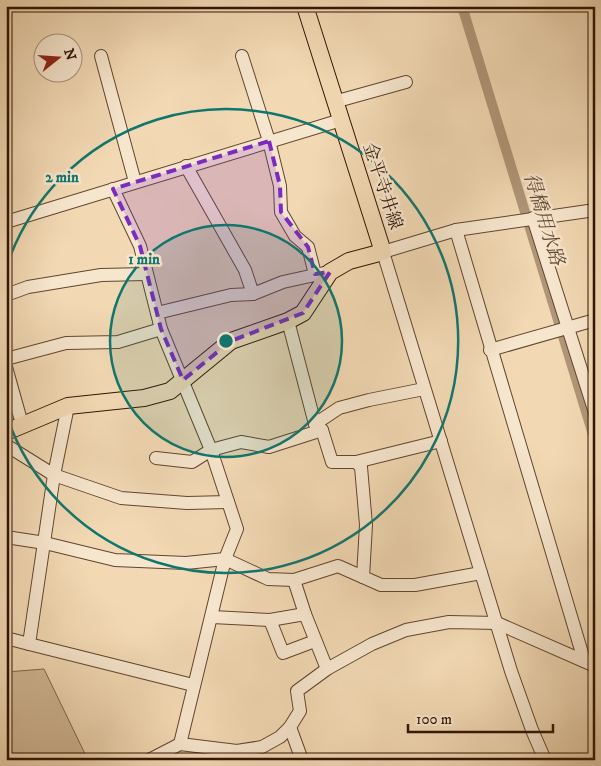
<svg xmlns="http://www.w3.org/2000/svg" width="601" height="766" font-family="'IM FELL DW Pica','Noto Serif JP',serif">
<rect width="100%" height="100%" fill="#f2d9b4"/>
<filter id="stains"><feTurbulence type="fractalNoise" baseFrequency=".004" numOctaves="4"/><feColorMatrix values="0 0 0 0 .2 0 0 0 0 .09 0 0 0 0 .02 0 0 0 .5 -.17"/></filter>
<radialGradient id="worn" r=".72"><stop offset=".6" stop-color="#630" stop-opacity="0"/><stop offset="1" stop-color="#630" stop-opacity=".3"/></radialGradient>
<polygon fill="#d1b896" stroke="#80664c" points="44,669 88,760 6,760 6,672"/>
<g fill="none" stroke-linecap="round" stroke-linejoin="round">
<polyline stroke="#b09678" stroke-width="10" points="462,6 595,441"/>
<g stroke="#60452f" stroke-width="14">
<g id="minor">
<polyline points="101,56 135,182"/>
<polyline points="242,56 269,141 280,186 281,212 295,236 308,247 315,274"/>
<polyline points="334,102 406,82"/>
<polyline points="186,166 245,270 253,294"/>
<polyline points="113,189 140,246 161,329 211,450 237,529 225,559 180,744"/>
<polyline points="533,218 595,413"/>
<polyline points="6,222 341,120"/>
<polyline points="456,230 584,660"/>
<polyline points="6,295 28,287 101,275 146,274"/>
<polyline points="157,313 231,295 253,294 283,282 324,273"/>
<polyline points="288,321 315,424 322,430 332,462 356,462 361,467 366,525 363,577"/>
<polyline points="490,350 595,320"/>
<polyline points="6,359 66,343 118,342 161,329"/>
<polyline points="6,367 22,424"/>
<polyline points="315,424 339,408 369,400 424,389"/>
<polyline points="6,445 54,475 121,498 187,503 228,502"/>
<polyline points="156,458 192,462 211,450 241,442 269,447 322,430"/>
<polyline points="356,462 441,441"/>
<polyline points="6,537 45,543 115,560 186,563 225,559 268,579 294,580 338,566 381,585 415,585 481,573"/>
<polyline points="294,580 305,614 327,669"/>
<polyline points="212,617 270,620 305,614"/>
<polyline points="270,620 283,653 315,641"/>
<polyline points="6,638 29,644 54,475 68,406"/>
<polyline points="29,644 193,685"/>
<polyline points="290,727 302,760"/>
<polyline points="149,760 180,744 237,751 262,747 280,737 290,727 300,711 297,691 327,669 372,644 406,630 449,622 497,623 595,666"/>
<polyline points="545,760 532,730 511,671 383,252 456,230 595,210"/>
</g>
</g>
<g stroke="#301403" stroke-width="18">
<polyline id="major" points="6,432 68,406 144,398 170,391 231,341 288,321 303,313 330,272 349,261 383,252 305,6"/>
</g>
<use href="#minor" stroke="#f7e6ce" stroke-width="12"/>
<use href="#major" stroke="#f2d9b4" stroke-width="16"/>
</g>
<path fill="#7b2cbf" fill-opacity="0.2" stroke="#7b2cbf" stroke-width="4" stroke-dasharray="10 6" stroke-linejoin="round" d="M269,141l11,45 1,26 27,35 7,27 15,-2 -27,41 -72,28 -48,39 -22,-51 -21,-83 -27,-57z"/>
<circle cx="226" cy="341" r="116" fill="#0f766e" fill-opacity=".12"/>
<g fill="none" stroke="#0f766e" stroke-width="2.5">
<circle cx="226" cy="341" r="116"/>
<path d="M7 265A232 232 0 1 1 7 417"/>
</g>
<g text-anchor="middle" stroke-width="5" stroke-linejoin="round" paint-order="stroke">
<g font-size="18" fill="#301403" stroke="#f7e6ce">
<text transform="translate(383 186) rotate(72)" y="6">金平寺井線</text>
</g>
<g font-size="19" font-style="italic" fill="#634832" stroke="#f7e6ce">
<text transform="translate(545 219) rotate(73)" y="7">得橋用水路</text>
</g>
</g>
<circle cx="226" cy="341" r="8" fill="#0f766e" stroke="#f7e6ce" stroke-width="2.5"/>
<g font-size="15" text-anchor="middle" font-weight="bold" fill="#0f766e" stroke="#f7e6ce" stroke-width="5" stroke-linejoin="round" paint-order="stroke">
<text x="62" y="182">2 min</text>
<text x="144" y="264">1 min</text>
</g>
<rect width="601" height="766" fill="none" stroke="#f2d9b4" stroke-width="25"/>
<rect x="8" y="8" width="586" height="751" fill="none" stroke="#301403" stroke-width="2.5"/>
<rect x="12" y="12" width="576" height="741" fill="none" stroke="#301403"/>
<g transform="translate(58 58) rotate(73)"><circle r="24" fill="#f7e6ce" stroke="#a7927d"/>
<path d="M0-4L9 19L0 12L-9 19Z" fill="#8f2418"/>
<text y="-8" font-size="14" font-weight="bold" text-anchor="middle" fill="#301403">N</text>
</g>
<path d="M408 724v8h145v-8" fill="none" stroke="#301403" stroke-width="2.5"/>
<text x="416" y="724" font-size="15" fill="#301403" stroke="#f7e6ce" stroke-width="4" paint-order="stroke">100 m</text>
<rect width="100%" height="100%" filter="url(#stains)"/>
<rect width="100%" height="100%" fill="url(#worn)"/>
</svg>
